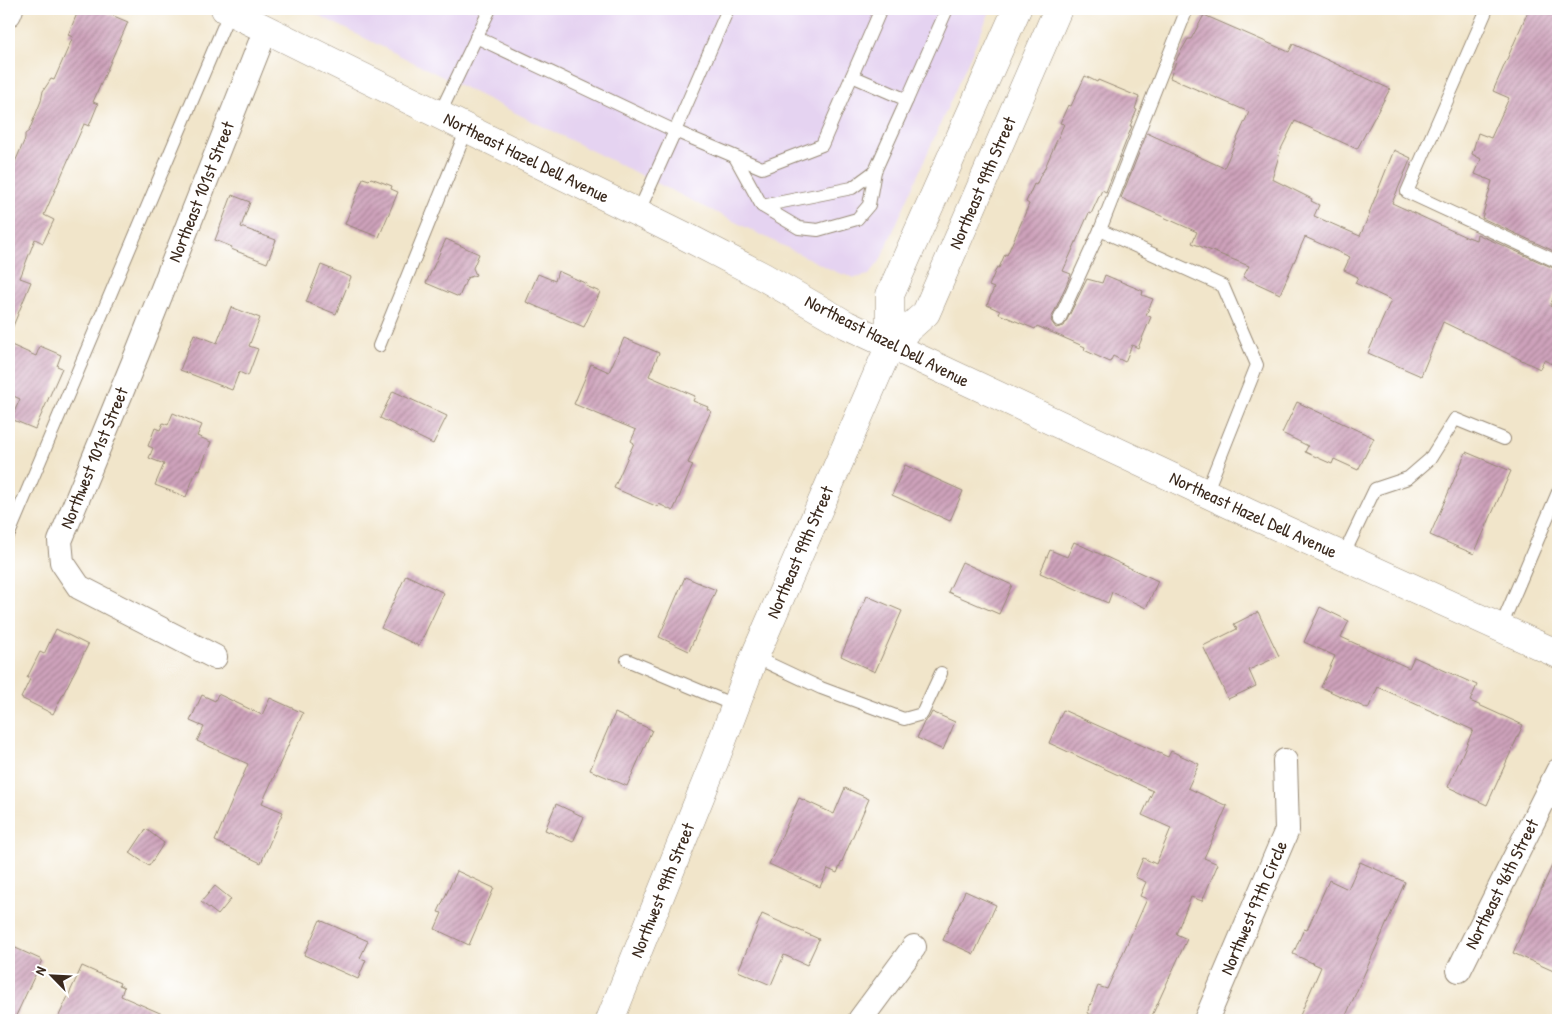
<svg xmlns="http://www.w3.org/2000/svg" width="1567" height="1029" font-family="'Patrick Hand',sans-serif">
<defs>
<pattern id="building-hatch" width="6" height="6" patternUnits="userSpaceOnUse" patternTransform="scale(1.25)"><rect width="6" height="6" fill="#cea2bb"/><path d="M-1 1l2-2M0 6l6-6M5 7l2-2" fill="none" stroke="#a88497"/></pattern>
</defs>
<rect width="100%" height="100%" fill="#fff"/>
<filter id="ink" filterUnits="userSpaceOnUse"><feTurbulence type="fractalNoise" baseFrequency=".02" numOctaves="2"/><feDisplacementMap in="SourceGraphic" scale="10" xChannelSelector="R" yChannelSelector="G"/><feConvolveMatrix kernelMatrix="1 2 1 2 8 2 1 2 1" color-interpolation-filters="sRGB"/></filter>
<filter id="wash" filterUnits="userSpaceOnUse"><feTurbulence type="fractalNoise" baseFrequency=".0096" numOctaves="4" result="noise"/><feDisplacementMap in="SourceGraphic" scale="20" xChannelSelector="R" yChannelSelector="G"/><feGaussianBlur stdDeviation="1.12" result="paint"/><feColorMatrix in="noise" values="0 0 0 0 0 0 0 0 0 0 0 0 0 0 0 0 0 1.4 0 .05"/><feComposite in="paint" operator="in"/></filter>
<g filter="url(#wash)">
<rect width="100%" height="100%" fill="#f1e5ca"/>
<polygon fill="#e5d3f1" points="306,9 991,9 880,261 869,275 855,278 836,272"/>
<g id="blocks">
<g fill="url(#building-hatch)">
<polygon points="79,9 97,9 128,22 93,102 98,104 89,126 84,124 44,215 54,220 43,243 35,239 20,278 31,282 9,336 9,176 25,139 25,134 29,131 41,101 43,91 51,79 54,80 73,37 68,35"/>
<polygon points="1529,9 1558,9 1558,253 1482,218 1492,181 1475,174 1481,159 1472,154 1478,133 1491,138 1509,98 1493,91"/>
<polygon points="1204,15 1289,52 1293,44 1390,89 1357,149 1295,121 1281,149 1272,179 1312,199 1311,201 1319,205 1314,216 1360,236 1370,213 1369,213 1394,150 1411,158 1392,203 1468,238 1468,237 1476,240 1477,234 1558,270 1558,286 1550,306 1558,310 1558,367 1544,360 1540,369 1443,322 1421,376 1368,353 1391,300 1355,283 1358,277 1344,270 1350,257 1305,237 1280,294 1243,277 1249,266 1192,243 1197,232 1121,198 1147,133 1224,168 1249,112 1170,78 1177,58 1188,39 1191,39"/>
<polygon points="1085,76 1097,82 1098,80 1139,97 1135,109 1137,110 1130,126 1132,126 1106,192 1102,190 1091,214 1089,213 1063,271 1071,274 1052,317 1051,321 1056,328 1064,326 1087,279 1102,283 1105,275 1143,291 1142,295 1153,299 1146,315 1151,317 1138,348 1132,345 1125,362 1113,356 1110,362 1084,350 1085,347 1037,326 1035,329 999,314 1000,311 987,305 994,288 989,286 997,267 999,268 1005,254 1007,255 1022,221 1029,204 1026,202 1034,184 1036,185 1042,172 1043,172 1064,124 1060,123 1068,105 1071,106"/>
<polygon points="363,178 369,180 371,178 392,186 391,189 398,192 379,237 345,224"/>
<polygon points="232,195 250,202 241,227 276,240 267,263 231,249 232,247 215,240"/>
<polygon points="446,239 479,254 473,268 476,275 467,278 459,297 426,283"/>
<polygon points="321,265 351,277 336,314 306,302"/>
<polygon points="558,271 587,284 586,286 600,292 584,327 526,302 538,274 555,281"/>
<polygon points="231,307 260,318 249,346 258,349 248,376 239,372 232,390 180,370 194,334 217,343"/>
<polygon points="624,338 659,353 649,376 695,396 693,401 708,407 707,409 711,411 688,463 693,465 673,511 659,504 658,507 614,488 634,443 631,441 636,430 574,404 591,364 609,372"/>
<polygon points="9,344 36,356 40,346 61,355 57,366 62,368 35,429 11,419 20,399 9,394"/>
<polygon points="393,391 447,416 433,444 380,418"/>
<polygon points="1297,402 1374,438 1358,470 1334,459 1332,464 1305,452 1308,446 1282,433"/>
<polygon points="173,413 202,425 197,436 211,442 200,470 197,469 186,497 155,485 164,464 149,458 153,448 148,446 155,428 160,430 163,423 168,425"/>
<polygon points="1466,452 1511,471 1474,554 1430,535"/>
<polygon points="905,465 963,491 950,521 892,495"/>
<polygon points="1074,542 1158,581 1146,608 1112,592 1108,603 1040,573 1050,550 1067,557"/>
<polygon points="962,562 1012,585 999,614 948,592"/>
<polygon points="406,575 444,593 419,646 381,628"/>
<polygon points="685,577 716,590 689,651 659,637"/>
<polygon points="867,596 902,611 875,672 841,656"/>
<polygon points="1320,607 1349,621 1341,637 1409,668 1414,657 1477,685 1470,701 1523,725 1487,805 1448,787 1473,730 1378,687 1368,709 1321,687 1335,656 1304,642"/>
<polygon points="1258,612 1279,656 1249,670 1256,686 1228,699 1203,646 1237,629 1234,624"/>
<polygon points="56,629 88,645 53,714 21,698 30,679 27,678 40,652 44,654"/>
<polygon points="218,694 262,715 270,698 303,713 262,803 283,812 261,863 215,841 248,764 197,741 204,727 190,721 202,695 215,701"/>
<polygon points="1063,710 1168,757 1171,751 1199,764 1188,788 1227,806 1204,858 1218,864 1202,901 1191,897 1176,934 1187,939 1150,1020 1105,1020 1087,1013 1098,986 1107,989 1147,899 1140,896 1146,882 1135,877 1143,858 1156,864 1171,828 1142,815 1153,791 1049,743"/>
<polygon points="932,712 955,722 943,750 917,738 924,722 929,718"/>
<polygon points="615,713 652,730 627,786 590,770"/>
<polygon points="845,788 869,799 837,873 828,869 820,887 769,864 799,798 834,814"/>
<polygon points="556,804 584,817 573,842 545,830"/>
<polygon points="146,829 164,843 149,866 130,853"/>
<polygon points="1558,852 1558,973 1513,953"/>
<polygon points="1360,862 1405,882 1344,1020 1298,1020 1321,967 1293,954 1304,929 1307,930 1329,880 1348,889"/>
<polygon points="457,871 494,888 469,945 435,929 442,913 438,912"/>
<polygon points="215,886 231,899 218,915 201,902"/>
<polygon points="965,891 996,905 974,954 943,940"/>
<polygon points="762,914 819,939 807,965 784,955 771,985 738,971"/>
<polygon points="320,920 368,941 360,958 366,960 358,979 304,955"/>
<polygon points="9,945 42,960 14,1020 9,1020"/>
<polygon points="82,966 120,983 119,985 124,987 121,996 176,1020 57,1020"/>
</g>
</g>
</g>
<g filter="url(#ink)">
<use href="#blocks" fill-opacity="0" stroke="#968874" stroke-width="1"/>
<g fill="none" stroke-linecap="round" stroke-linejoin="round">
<g stroke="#968874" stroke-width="14">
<g id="service">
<polyline points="1187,9 1100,230 1223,286 1257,365 1206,493"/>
<polyline points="1487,9 1407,192 1558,262"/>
<polyline points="476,37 675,131 728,9"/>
<polyline points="852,76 907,100 947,9"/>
<polyline points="439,115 490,9"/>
<polyline points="735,157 762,206 799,228 818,230 857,219 869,205 875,171 907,100"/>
<polyline points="762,206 852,188 875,171"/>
<polyline points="638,213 675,131 762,168 822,145 881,9"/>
<polyline points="1059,320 1100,230"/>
<polyline points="379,346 467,129"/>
<polyline points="9,534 230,11"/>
<polyline points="1343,556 1375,489 1408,478 1430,459 1455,419 1504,439"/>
<polyline points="1500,629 1558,492"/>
<polyline points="755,657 821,688 904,719 922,714 941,673"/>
<polyline points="627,660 736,706"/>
</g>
</g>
<g stroke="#968874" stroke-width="26">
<g id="minor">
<polyline points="9,14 11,9"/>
<path id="s1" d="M215,657l-136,-70 -17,-25 -2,-21 77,-187 129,-325"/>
<path id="s2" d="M1459,970l99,-199"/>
<polyline points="860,1020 914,947"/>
<path id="s3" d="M1206,1020l81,-190 -2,-69"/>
</g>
</g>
<g stroke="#968874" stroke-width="29">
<g id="tertiary">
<path id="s4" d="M225,9l460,227 77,40 85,49 43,20"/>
</g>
</g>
<g stroke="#968874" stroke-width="29">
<g id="secondary">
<path id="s5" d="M890,345l369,173 299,136"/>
<path id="s6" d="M890,345l36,-32 132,-304"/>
<path id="s7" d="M610,1020l105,-260 36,-95 139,-320v-50l127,-286"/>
</g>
</g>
<use href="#service" stroke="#fff" stroke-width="12"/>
<use href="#minor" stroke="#fff" stroke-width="24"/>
<use href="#tertiary" stroke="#fff" stroke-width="28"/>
<use href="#secondary" stroke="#fff" stroke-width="28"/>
</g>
</g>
<g text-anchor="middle" stroke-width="5" stroke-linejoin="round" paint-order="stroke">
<g font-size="18" fill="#3b2a1e" stroke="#fff">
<text dy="6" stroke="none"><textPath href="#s4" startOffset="336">Northeast Hazel Dell Avenue</textPath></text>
<text dy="6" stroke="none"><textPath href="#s6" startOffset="190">Northeast 99th Street</textPath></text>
<text dy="6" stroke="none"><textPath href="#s1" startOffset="581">Northeast 101st Street</textPath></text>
<text transform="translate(887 341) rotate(27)" y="6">Northeast Hazel Dell Avenue</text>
<text dy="6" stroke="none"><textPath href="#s1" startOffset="294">Northwest 101st Street</textPath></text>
<text dy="6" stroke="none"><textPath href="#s5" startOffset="401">Northeast Hazel Dell Avenue</textPath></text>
<text dy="6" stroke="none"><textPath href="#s7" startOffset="505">Northeast 99th Street</textPath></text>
<text dy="6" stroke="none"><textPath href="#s2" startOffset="96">Northeast 96th Street</textPath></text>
<text dy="6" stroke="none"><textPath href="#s7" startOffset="140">Northwest 99th Street</textPath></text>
<text dy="6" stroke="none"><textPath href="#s3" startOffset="122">Northwest 97th Circle</textPath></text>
</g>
</g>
<rect width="1567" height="1029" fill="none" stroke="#fff" stroke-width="30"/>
<g transform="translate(52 976) rotate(294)" stroke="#ffffff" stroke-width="4" paint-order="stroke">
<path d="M0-4L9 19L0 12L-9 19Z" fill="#3b2a1e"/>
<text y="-8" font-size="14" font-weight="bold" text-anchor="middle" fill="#3b2a1e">N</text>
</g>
</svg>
